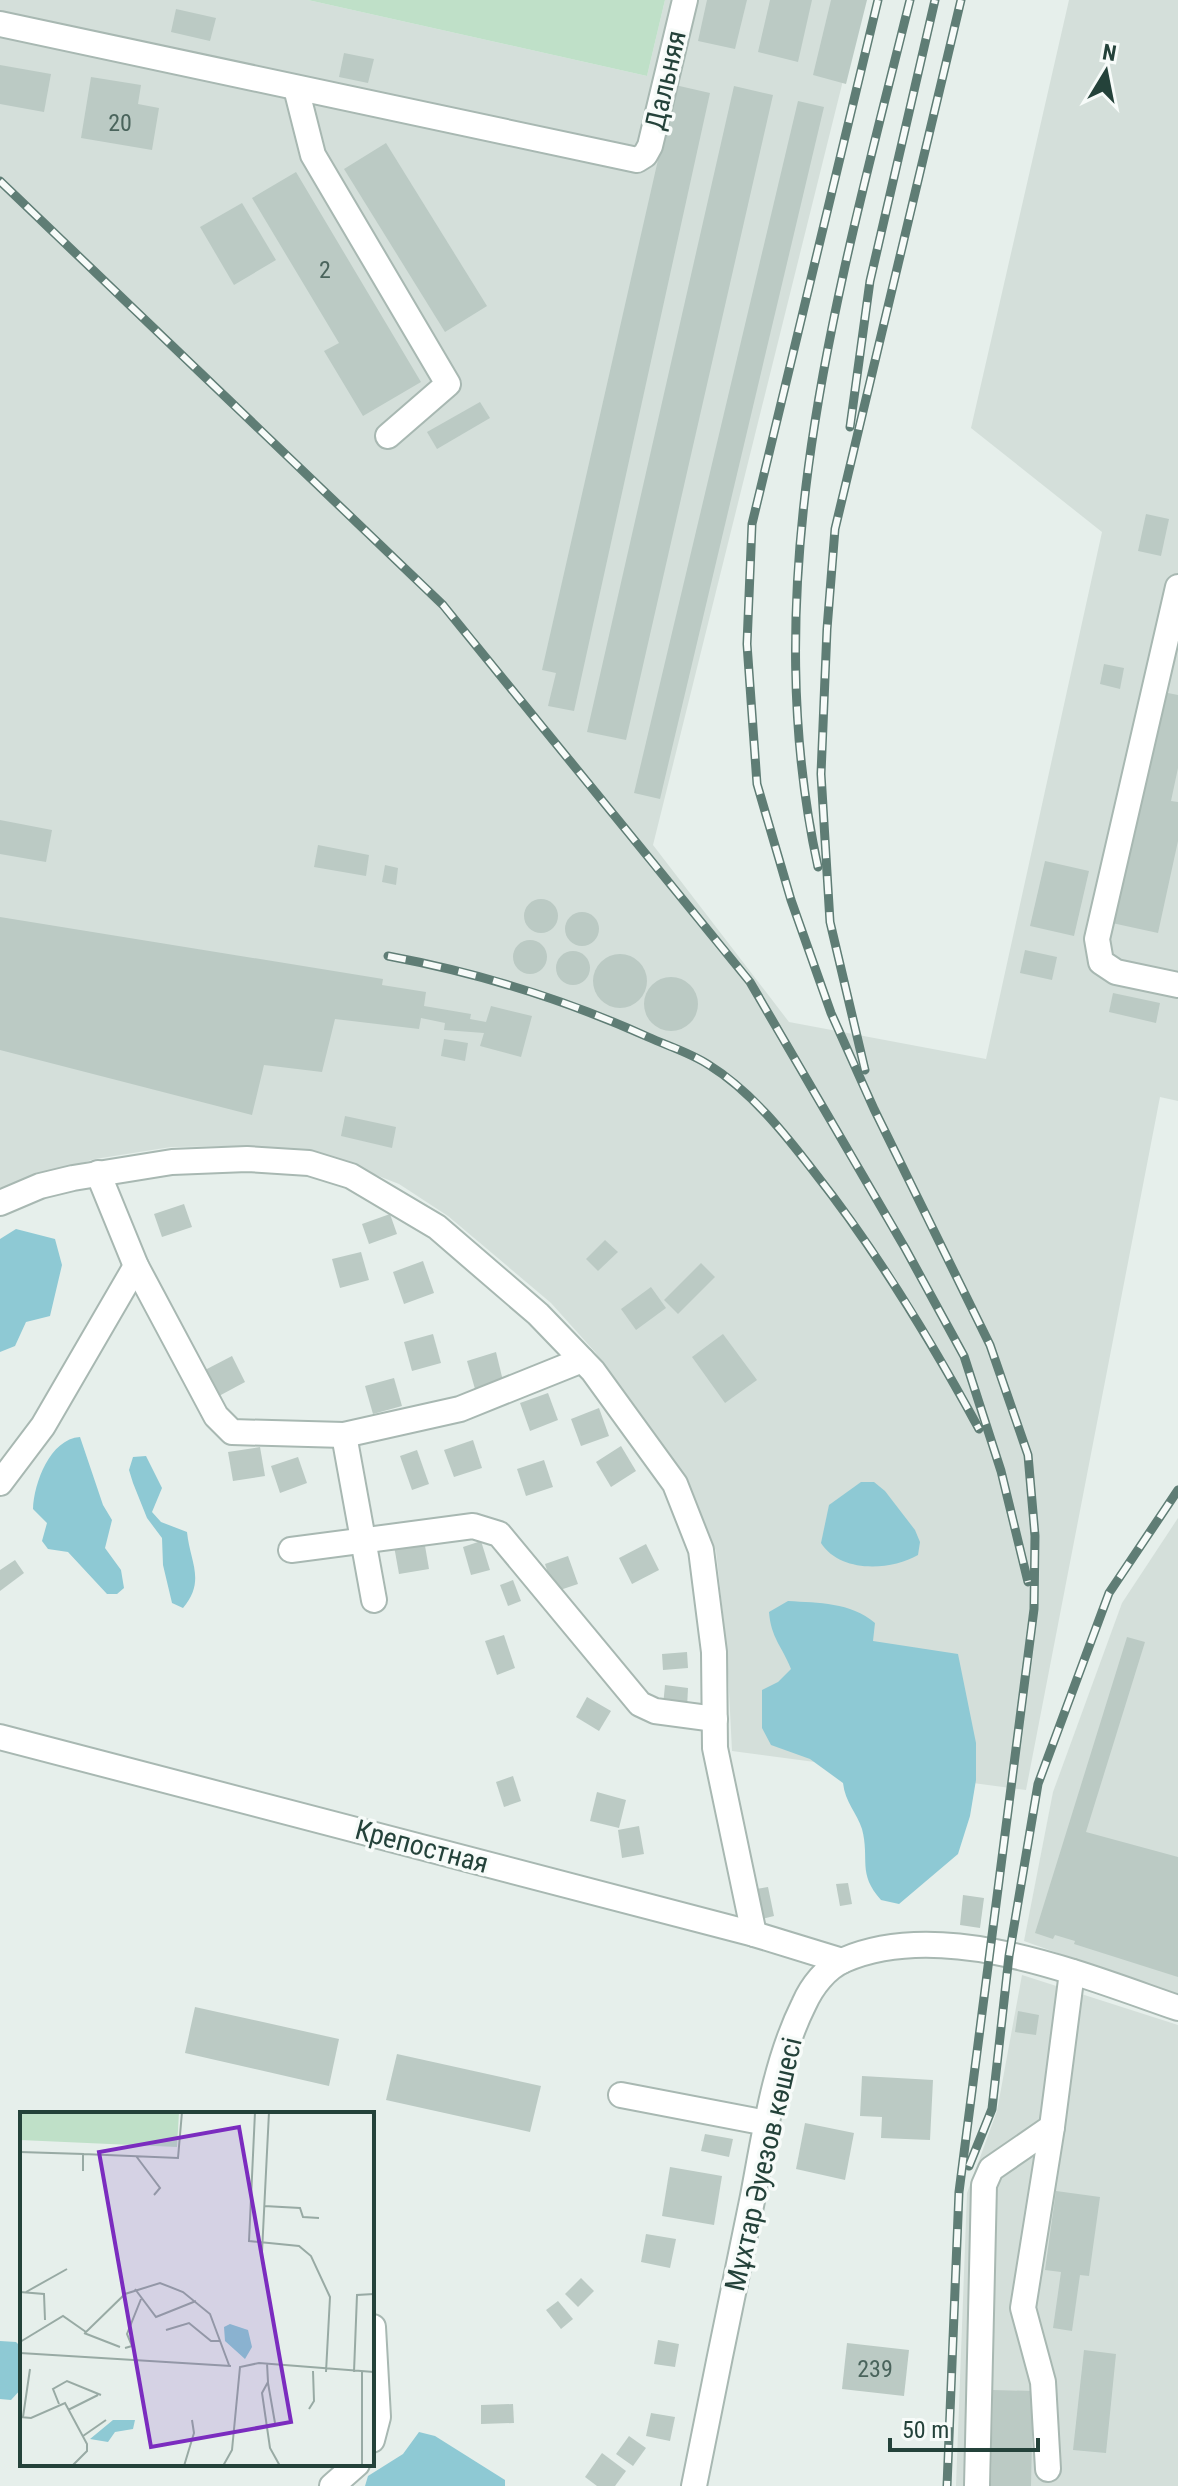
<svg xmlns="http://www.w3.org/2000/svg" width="1178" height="2486" font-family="'Roboto Condensed',sans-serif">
<rect width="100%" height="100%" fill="#e6efeb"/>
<g fill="#d4dfda">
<polygon points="0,0 308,0 647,76 665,0 863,0 653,845 789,1022 986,1059 1102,532 971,428 1069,0 1178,0 1178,1101 1160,1097 1026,1790 732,1751 727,1652 716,1551 687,1479 595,1352 551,1303 448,1216 399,1184 312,1150 248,1146 171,1147 95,1159 0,1188"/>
<polygon points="1178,1518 1178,1996 1024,1941 1053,1792 1122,1603"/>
<polygon points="1022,1975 1178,2025 1178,2486 956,2486 967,2193 997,2111"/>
</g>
<polygon fill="#bfe0c8" points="308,0 665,0 647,76"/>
<g fill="#8ec9d4">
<polygon points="16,1229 55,1239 62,1265 50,1316 26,1322 15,1346 0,1352 0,1239"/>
<path d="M80,1437l23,68 9,15 -7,28 16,22 3,18 -7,6h-10l-39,-42 -20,-3 -6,-8 5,-18 -14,-14c1,-26 17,-70 47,-72z"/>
<path d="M146,1456l16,32 -10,24 9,10 26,10c3,30 19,49 -4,76l-11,-5 -9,-38 -1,-27 -15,-20 -14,-35 -4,-13 4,-13z"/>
<path d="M861,1482h13l11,9 30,39 5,12 -2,13c-28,16 -78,18 -97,-12l8,-38z"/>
<path d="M788,1601c31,2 62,1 87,22l-2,18 85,13 18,89v37l-6,36 -12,38 -59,50 -18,-4c-24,-27 -11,-40 -19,-71 -5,-16 -17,-27 -19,-46l-33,-24 -39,-14 -9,-17v-38l16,-8 13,-13c-9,-23 -20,-31 -22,-57z"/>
<polygon points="0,2341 16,2342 22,2348 22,2388 11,2400 0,2399"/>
<polygon points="419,2432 435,2436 505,2480 505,2486 365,2486 368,2476 403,2454"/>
</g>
<g fill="#bbcac4">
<polygon points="707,0 747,0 735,49 698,41"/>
<polygon points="770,0 812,0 798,62 758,52"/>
<polygon points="831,0 867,0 846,84 813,75"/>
<polygon points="176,9 216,18 210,41 171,32"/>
<polygon points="344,53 374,59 368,83 339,77"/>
<polygon points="0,65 51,74 44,112 0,104"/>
<polygon points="91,77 141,85 138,104 159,108 152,150 81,138"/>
<polygon points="675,85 710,93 574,711 548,706 556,673 542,670"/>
<polygon points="734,86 773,95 626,740 587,732"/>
<polygon points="798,101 824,107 660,799 634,793"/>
<polygon points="386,143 487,306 445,332 344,169"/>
<polygon points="296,172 421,382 363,416 324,351 339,343 252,198"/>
<polygon points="242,203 276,260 234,285 200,227"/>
<polygon points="480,402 490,418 437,449 427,432"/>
<polygon points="1146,514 1169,519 1161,556 1138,551"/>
<polygon points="1104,664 1124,668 1120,689 1100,684"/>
<polygon points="1163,692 1178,695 1178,768 1171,801 1178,802 1178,841 1158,933 1112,923"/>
<polygon points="0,820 52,830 46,862 0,854"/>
<polygon points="318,845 369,855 366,876 314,867"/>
<polygon points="1045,861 1089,871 1074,936 1030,926"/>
<polygon points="385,865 398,868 396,885 382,882"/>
<circle cx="541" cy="916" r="17"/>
<circle cx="582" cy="929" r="17"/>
<polygon points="0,917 383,979 382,985 426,992 424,1006 471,1014 470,1019 486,1022 491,1006 532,1016 521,1057 480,1046 484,1033 444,1030 445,1023 421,1018 419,1029 335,1019 322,1072 264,1065 252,1115 0,1050"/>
<circle cx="530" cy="957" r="17"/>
<polygon points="1025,950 1057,957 1052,980 1020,973"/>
<circle cx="573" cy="968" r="17"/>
<circle cx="620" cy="981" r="27"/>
<circle cx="671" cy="1004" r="27"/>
<polygon points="1113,993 1160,1003 1156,1023 1109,1012"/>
<polygon points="444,1039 468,1043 465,1061 441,1056"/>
<polygon points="345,1116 396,1127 392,1148 341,1136"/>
<polygon points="184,1204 192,1227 162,1237 154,1214"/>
<polygon points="390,1214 397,1234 369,1244 362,1224"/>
<polygon points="605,1240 618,1252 598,1271 586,1259"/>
<polygon points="361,1252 369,1280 340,1288 332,1259"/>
<polygon points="423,1261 434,1293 404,1304 393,1272"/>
<polygon points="701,1263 715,1277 678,1314 664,1300"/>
<polygon points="651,1287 666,1308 636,1330 621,1309"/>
<polygon points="433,1334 441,1363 412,1371 404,1342"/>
<polygon points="723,1334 757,1380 725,1403 692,1357"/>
<polygon points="496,1352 503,1381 475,1389 467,1361"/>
<polygon points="232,1356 245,1382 219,1396 205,1370"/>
<polygon points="394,1378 402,1406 373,1414 365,1386"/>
<polygon points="548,1393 558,1420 530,1431 520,1403"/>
<polygon points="599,1408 609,1436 581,1446 571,1419"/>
<polygon points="473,1440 482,1468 454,1477 444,1450"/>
<polygon points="621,1446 636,1471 611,1487 596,1462"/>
<polygon points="260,1447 265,1476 233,1481 228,1452"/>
<polygon points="417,1450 429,1484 412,1490 400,1456"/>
<polygon points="298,1457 307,1483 280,1493 271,1466"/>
<polygon points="544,1460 553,1487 526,1496 517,1469"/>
<polygon points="424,1540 429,1569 399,1574 394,1546"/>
<polygon points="481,1541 490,1570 471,1575 463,1547"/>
<polygon points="646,1544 659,1570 632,1584 619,1558"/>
<polygon points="568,1556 578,1584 554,1592 545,1564"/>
<polygon points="15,1560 24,1573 0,1591 0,1570"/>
<polygon points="513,1580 521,1601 508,1606 500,1585"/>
<polygon points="504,1635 515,1668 497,1675 485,1641"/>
<polygon points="1127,1637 1145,1642 1086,1832 1178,1857 1178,1977 1074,1944 1075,1941 1055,1935 1053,1939 1035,1933"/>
<polygon points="687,1652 688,1668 663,1670 662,1654"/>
<polygon points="665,1685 688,1688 687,1708 663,1706"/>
<polygon points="587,1697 611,1711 599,1731 576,1717"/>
<polygon points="513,1776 521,1801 504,1807 496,1782"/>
<polygon points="597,1792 626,1800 619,1828 590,1821"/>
<polygon points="639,1826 644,1854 622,1858 618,1830"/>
<polygon points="848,1883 852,1904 840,1906 836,1884"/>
<polygon points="768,1887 774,1916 762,1919 756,1889"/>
<polygon points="963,1895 984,1898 980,1928 960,1925"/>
<polygon points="195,2007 339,2039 329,2086 185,2053"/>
<polygon points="1018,2011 1039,2015 1036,2035 1015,2032"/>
<polygon points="397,2054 541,2086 530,2132 386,2100"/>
<polygon points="862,2076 933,2080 930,2140 881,2138 882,2117 860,2116"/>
<polygon points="805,2123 854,2133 845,2180 796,2169"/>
<polygon points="705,2134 733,2139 729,2157 701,2151"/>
<polygon points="670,2167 722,2176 714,2225 662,2216"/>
<polygon points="1056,2191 1100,2197 1089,2276 1080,2275 1072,2331 1053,2328 1061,2272 1045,2270"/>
<polygon points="646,2234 676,2239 670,2268 641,2262"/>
<polygon points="581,2278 594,2291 578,2307 565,2294"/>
<polygon points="558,2301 573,2319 561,2329 546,2310"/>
<polygon points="658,2340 679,2344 675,2367 654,2364"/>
<polygon points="847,2343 909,2350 904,2396 842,2389"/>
<polygon points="1084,2350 1116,2354 1106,2453 1073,2450"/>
<polygon points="993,2390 1033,2391 1031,2486 991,2486"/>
<polygon points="513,2404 514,2423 481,2424 481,2405"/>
<polygon points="651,2413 675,2417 670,2441 646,2436"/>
<polygon points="629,2436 646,2448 633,2466 616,2454"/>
<polygon points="602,2453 626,2471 615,2486 597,2486 585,2477"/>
</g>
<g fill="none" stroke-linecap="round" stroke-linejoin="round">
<g stroke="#a8b8b2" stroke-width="28">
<g id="minor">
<polyline points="0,24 637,160 645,155 650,146 685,0"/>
<polyline points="296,88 313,155 448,384 388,436"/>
<polyline points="1178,587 1097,939 1101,962 1116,972 1178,985"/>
<polyline points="98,1173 136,1266 216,1416 232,1432 344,1435 460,1409 582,1360"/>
<polyline points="0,1203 40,1186 73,1178 172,1162 247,1159 309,1163 351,1176 437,1227 538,1314 593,1371 675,1484 701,1550 714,1652 715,1748 754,1934"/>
<polyline points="344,1435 374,1600"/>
<polyline points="0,1483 43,1426 136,1266"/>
<polyline points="291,1550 473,1526 499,1534 640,1704 655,1711 715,1719"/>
<polyline points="0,1737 754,1934 842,1961"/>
<polyline points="621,2095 767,2123"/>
<polyline points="372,2440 378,2417 373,2327"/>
<polyline points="1048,2469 1043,2382 1023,2308 1052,2127"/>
<polyline points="332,2486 357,2464"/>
<path d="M694,2486c19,-97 39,-193 59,-290 12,-64 22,-134 51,-192 8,-18 22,-36 40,-44 100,-43 238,15 334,48"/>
<polyline points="977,2486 984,2185 991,2169 1052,2127 1072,1972"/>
</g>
</g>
<use href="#minor" stroke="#fff" stroke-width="24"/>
<g stroke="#5f7d75" stroke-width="9">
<g id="rail">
<polyline points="878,0 752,524 747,644 757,784 791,900 831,1013 874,1109 990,1345 1028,1455 1035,1536 1034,1609 959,2192 947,2486"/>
<polyline points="0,181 443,605 750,982 905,1248 964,1356 1001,1471 1028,1582"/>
<polyline points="850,427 870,281 935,0"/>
<path d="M818,867c-64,-293 22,-584 92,-867"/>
<path d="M388,956c91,17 176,43 260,81 20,9 43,16 61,28 42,26 76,69 106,108 63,80 115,166 164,256"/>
<polyline points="865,1070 830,922 821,774 827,629 835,529 961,0"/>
<polyline points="969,2166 992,2109 1009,1956 1038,1784 1109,1593 1178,1490"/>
</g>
</g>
<use href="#rail" stroke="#f7fbf9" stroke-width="6" stroke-dasharray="18" stroke-linecap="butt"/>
</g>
<g text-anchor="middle" stroke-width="7" stroke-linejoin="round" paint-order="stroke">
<g font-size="24" fill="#4a645c">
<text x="120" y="131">20</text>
<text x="325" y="278">2</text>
<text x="875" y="2377">239</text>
</g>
<g font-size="28" fill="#24423a" stroke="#f7fbf9">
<text transform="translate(665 80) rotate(-77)" y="10">Дальняя</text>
<text transform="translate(422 1846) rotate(15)" y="10">Крепостная</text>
<text transform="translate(763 2164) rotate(-77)" y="10">Мұхтар Әуезов көшесі</text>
</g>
</g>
<g transform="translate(20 2112)">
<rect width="354" height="354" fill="#e6efeb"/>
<path d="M0,0h159l-2,35 -157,-7z" fill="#bfe0c8"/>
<path d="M210,212l18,6 4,17 -7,12 -20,-18 -1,-14zM93,308h22l-2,9 -18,3 -7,10 -18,-3z" fill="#8ec9d4"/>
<path fill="none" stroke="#98aaa4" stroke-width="2" d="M235,0l-6,129 50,5 12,10 19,41 -4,75M0,40l63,2v17M63,42l95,4 4,-46M116,44l24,32 -6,7M244,94l36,2 3,9 16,1M242,140l7,-140M115,177l21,28 40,-16M0,180l24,2 1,26M6,180l41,-23M146,218l23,-7 22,18h9M64,221l36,14M0,230l43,-26 23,16 39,-38 35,-11 23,9 27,22 19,51M105,236l7,-2 -5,-12 14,-35M0,241l211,13M247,251l1,19 -6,11 8,55 10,18M334,260l3,-77 17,-1M248,271l7,40M39,292l-6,-15 14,-8 34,14M289,297l5,-8 -1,-30M48,298l30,-15M0,305l11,1 34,-15 22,41v7l-15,15M3,305l7,-48M0,308v32M63,324l23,-16M164,354l10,-33 -2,-13M203,354l9,-16 8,-83 19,-4 115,9M342,354v-94"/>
<path fill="#7b2cbf" fill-opacity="0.15" stroke="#7b2cbf" stroke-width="4" d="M219,15l52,295 -140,25 -52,-295z"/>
<rect width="354" height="354" fill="none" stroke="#24423a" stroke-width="4"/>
</g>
<g transform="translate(1106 72) rotate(10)" stroke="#f7fbf9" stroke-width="6" paint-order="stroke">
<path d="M0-6L14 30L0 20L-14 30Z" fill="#24423a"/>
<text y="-12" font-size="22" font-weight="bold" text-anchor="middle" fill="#24423a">N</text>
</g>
<path d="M890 2438v12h148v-12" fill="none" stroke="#24423a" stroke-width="4"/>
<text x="902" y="2438" font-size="24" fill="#24423a" stroke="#f7fbf9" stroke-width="6" paint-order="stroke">50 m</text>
</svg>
